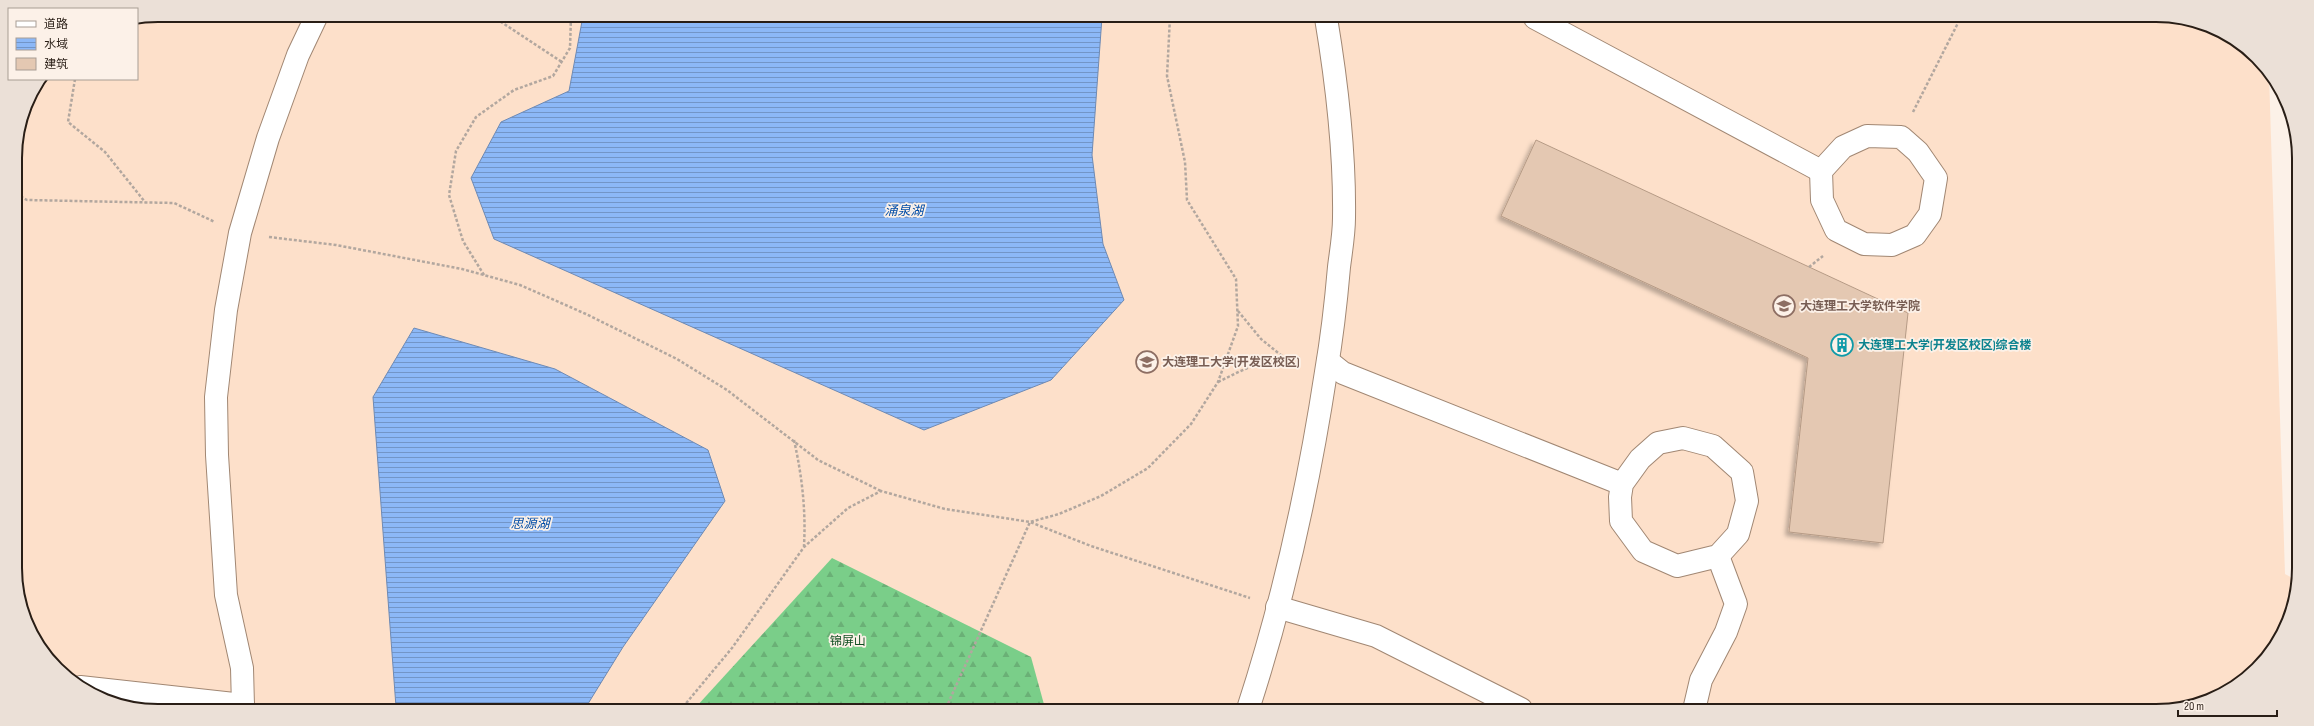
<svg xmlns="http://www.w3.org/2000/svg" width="2314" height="726" font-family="'Sofia Sans Condensed','Noto Sans SC',sans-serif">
<defs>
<pattern id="forest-firs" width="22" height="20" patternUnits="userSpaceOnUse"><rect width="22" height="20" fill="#7ace89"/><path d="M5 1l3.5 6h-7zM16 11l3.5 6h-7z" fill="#6ab076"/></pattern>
<pattern id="water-rules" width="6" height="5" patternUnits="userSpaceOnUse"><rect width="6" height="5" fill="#8cb8f7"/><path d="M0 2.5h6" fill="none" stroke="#7295c7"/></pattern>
<filter id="shadow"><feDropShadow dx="-3.5" dy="3.5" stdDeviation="2" flood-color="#0004"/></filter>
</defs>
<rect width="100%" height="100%" fill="#fcf1e8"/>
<polygon fill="#fde0ca" points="158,15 2193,20 2235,39 2263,64 2269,75 2285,574 2294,579 2294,605 2275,647 2243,681 2202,703 2165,711 121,706 79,687 51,662 18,595 15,149 26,103 42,79 137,79 137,19"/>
<polygon fill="url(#forest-firs)" points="832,558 1031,657 1045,708 696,707"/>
<g fill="url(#water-rules)" stroke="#6e8ab4">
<polygon points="583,16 1102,17 1092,155 1103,244 1124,300 1051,380 924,430 494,239 471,178 501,122 569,91"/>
<polygon points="414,328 555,369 708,450 725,501 623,647 586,707 396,707 373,397"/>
</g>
<polygon fill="#e4c8b2" stroke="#b69b86" filter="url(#shadow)" points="1536,140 1908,313 1883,543 1789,532 1808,358 1501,216"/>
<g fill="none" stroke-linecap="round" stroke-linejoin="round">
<g stroke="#a18773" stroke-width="24">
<g id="minor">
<polyline points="1535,18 1821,171"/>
<polygon points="1867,136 1901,137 1918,152 1936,178 1930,214 1915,235 1892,245 1864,244 1836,230 1822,200 1821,171 1843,147"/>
<polyline points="1328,361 1343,373 1622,484 1620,497 1621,521 1643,551 1677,566 1718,556 1738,534 1747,501 1742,472 1713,446 1683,438 1658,443 1640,459 1622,484"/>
<polyline points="1277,607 1376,636 1521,709"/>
<polyline points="80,687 243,705"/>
<polyline points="1694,710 1701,680 1726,632 1736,604 1718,556"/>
</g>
</g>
<g stroke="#a18773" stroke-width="24">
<g id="tertiary">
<polyline points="243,706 242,668 226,595 217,455 216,397 226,310 240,233 268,138 298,55 317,15"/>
<path d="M1248,709c35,-107 61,-226 78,-337 6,-35 10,-70 13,-105 2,-16 5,-33 5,-49 1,-67 -7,-134 -18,-200"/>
</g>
</g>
<g stroke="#b2a79f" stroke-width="2.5" stroke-dasharray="3 2" stroke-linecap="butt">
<polyline points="492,16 562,62"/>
<polyline points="75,79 68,122 105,152 145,202"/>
<polyline points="1913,112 1960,19"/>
<polyline points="16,194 27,200 174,203 215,222"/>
<polyline points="269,237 336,245 462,269 520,285 586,314 677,359 727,390 818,460 881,491"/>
<polyline points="1809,267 1823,256"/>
<polyline points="484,275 463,241 449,195 456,151 476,117 514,90 553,76 570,48 571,16"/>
<polyline points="1238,311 1261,339 1282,356"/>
<path d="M1218,382c27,-13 51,-27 82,-24"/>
<path d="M794,440c8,36 12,70 10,106"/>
<polyline points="683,707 732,648 804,547 848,508 881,491 945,509 1030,522 1091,546 1250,598"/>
<polyline points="946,708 1030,522 1059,514 1101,496 1148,468 1191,424 1218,382 1238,326 1236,279 1187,200 1185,162 1167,76 1170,17"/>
</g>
<use href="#minor" stroke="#fff" stroke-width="22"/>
<use href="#tertiary" stroke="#fff" stroke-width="22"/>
</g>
<defs>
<g id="university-ring" transform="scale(1.15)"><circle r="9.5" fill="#fcf1e8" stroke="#8d6e63" stroke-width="1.5"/><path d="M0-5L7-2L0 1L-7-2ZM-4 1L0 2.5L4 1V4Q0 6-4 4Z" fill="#8d6e63"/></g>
<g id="building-ring" transform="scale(1.15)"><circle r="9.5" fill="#fcf1e8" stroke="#0f9aa8" stroke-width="1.5"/><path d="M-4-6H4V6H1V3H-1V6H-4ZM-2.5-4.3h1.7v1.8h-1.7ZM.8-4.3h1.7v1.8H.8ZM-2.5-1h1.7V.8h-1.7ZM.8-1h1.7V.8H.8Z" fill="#0f9aa8"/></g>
</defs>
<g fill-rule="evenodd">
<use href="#university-ring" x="1784" y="306"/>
<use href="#building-ring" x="1842" y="345"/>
<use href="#university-ring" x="1147" y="362"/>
</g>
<g text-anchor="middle" stroke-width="3.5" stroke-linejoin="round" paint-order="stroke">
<g font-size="12" font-weight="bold" fill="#785e54" stroke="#fcf1e8" text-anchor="start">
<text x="1800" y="310">大连理工大学软件学院</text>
<text x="1162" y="366">大连理工大学(开发区校区)</text>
</g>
<g font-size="12" font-weight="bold" fill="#0d838f" stroke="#fcf1e8" text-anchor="start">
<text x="1858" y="349">大连理工大学(开发区校区)综合楼</text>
</g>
<g font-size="12" fill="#114f22" stroke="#fcf1e8">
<text x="848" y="645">锦屏山</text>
</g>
<g font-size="13" font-style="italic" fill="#024da7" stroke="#fcf1e8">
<text x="904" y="215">涌泉湖</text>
<text x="530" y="528">思源湖</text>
</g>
</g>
<path d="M0 0H2314V726H0ZM158 22H2156A136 136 0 0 1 2292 158V568A136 136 0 0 1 2156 704H158A136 136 0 0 1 22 568V158A136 136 0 0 1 158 22Z" fill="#ebe0d7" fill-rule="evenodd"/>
<path fill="none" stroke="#291e16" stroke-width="2" d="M158 22H2156A136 136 0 0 1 2292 158V568A136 136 0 0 1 2156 704H158A136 136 0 0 1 22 568V158A136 136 0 0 1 158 22Z"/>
<rect x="8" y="8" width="130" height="72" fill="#fcf1e8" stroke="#a89d94"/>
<rect x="16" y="21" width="20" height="6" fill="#ffffff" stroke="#a89d94"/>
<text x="44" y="28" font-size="12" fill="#291e16">道路</text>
<rect x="16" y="38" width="20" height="12" fill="url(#water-rules)" stroke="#a89d94"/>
<text x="44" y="48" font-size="12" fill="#291e16">水域</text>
<rect x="16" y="58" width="20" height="12" fill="#e4c8b2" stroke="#a89d94"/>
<text x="44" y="68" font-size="12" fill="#291e16">建筑</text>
<path d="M2178 710v6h99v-6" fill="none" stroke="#291e16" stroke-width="2"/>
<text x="2184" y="710" font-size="12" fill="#291e16" stroke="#fcf1e8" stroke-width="3" paint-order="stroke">20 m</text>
</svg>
